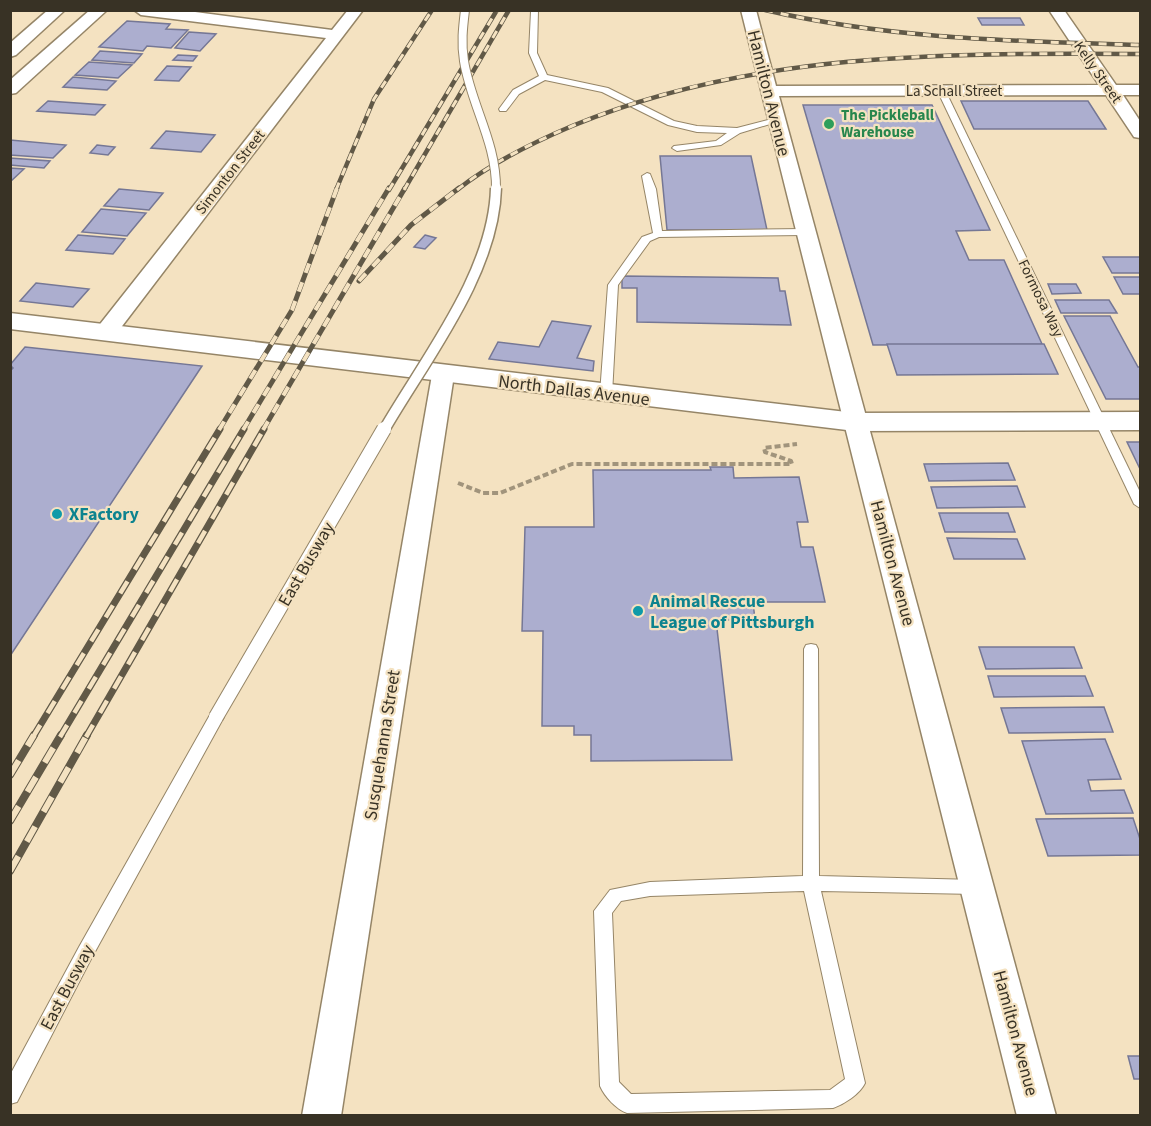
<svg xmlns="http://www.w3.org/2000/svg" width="1151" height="1126" font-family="'Source Sans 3',sans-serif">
<rect width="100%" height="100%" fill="#f4e2c1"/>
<g fill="#acaecf" stroke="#757795" stroke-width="1.5">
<polygon points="978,18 1020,18 1024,25 982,25"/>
<polygon points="127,21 170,24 166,29 188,30 171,48 147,46 143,51 99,47"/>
<polygon points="189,32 216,34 200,51 175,48"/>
<polygon points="100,51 142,54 134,63 92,60"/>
<polygon points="178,55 197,56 193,61 173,60"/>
<polygon points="89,62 132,65 118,78 75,75"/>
<polygon points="167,66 191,67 179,81 155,80"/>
<polygon points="73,77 116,81 107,90 63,87"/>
<polygon points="48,101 105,105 95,115 37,111"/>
<polygon points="961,101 1088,101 1106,129 974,129"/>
<polygon points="803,105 932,105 990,230 956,231 969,260 1004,260 1042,344 873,345"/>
<polygon points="166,131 215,135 201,152 151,148"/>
<polygon points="10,140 66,145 53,158 10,155"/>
<polygon points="97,145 115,147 108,155 90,153"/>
<polygon points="660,156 751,156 767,230 667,230"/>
<polygon points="10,158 50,161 44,168 10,165"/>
<polygon points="10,168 24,169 10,182"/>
<polygon points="119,189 163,193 149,210 104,206"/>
<polygon points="101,209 146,213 127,236 82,232"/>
<polygon points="78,235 125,239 113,254 66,250"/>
<polygon points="425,235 436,238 425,249 414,247"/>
<polygon points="1103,257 1140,257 1140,273 1112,273"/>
<polygon points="622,276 778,278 780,291 785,291 791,325 637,322 637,288 622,288"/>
<polygon points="1114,277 1140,277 1140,294 1123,294"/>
<polygon points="36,283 89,289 73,307 20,301"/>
<polygon points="1048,284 1076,284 1081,293 1052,294"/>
<polygon points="1055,300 1109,300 1117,313 1061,313"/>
<polygon points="1064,316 1110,316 1138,367 1140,367 1140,399 1106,399"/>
<polygon points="552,321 591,326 577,358 594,361 593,371 489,359 498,342 539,347"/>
<polygon points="887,344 1044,344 1058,374 897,375"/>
<polygon points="25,347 202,366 10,656 10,371 13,368 10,365"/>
<polygon points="1127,442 1140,442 1140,469"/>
<polygon points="1008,463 1015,480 929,481 924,464"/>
<polygon points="710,467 733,467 734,478 799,477 808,522 797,522 801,547 813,547 825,602 753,602 755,620 716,620 732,760 591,761 591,735 574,735 574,726 542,726 543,631 522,631 525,527 594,527 593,470 711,470"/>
<polygon points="1017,486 1025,507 937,508 931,487"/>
<polygon points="939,513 1008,513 1015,532 945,532"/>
<polygon points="947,538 1017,539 1025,559 954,559"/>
<polygon points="979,647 1074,647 1082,668 986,669"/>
<polygon points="988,676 1085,676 1093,696 994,697"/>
<polygon points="1104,707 1113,732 1009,733 1001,708"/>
<polygon points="1105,739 1121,779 1088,780 1091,791 1124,790 1133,813 1046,814 1022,741"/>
<polygon points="1133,818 1140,839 1140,855 1048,856 1036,819"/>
<polygon points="1128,1056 1140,1056 1140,1079 1134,1079"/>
</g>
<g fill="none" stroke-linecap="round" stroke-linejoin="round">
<g stroke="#958567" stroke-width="2">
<g id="service">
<polygon points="538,10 537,53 547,75 608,88 674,121 697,126 737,128 776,118 780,121 740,133 721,145 677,151 672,148 674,146 716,141 727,133 697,132 668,125 602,92 545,80 519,94 506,111 500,111 499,109 513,90 539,76 529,53 531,11"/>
<polygon points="942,89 946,92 1140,492 1140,508 1134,504 938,92"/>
<polygon points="647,173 650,174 656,189 662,231 804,229 809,232 804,235 659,237 650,241 618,285 612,394 606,398 600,394 608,285 642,237 653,233 642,176"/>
<path d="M811,644l5,1 2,4 1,227 157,4 6,2 2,5 -2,5 -6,2 -155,-3 44,192c-5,11 -21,21 -32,25l-206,5c-11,-4 -22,-16 -27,-27l-6,-175 16,-21 40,-8 153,-6 1,-227 2,-4zM804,891l41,188 -15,11 -199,4 -12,-12 -7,-169 9,-12 29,-5z"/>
<polygon points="216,711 221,713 224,717 91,959 17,1102 10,1104 10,1075 79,947 211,713"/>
</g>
</g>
<g stroke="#958567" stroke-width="3">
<g id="minor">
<polygon points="48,10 65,10 16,55 10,57 10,43"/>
<polygon points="90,10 106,11 16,93 10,94 10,80"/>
<polygon points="134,10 180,10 332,30 348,10 363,10 113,338 97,338 94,333 97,328 326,38 141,15"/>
<polygon points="741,10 756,10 776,86 1099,85 1049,10 1064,10 1116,85 1140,85 1140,95 1123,95 1140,121 1140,138 1134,137 1106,95 779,96 1056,1116 1017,1116"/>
<polygon points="443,368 451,370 454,375 341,1116 302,1116 432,375 435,370"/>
</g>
</g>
<g stroke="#958567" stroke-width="3">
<polygon id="secondary" points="10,313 855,413 1140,412 1140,430 855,431 10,329"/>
</g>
<polyline stroke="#a1947c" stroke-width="4" stroke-dasharray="6 3" stroke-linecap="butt" points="458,483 483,493 500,493 572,464 792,464 791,461 765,452 764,448 797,444"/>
<use href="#service" fill="#fff" fill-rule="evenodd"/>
<use href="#minor" fill="#fff" fill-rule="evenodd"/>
<use href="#secondary" fill="#fff" fill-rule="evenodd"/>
<g stroke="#615947" stroke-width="4.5">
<g id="rail-far3">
<path d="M765,10c124,29 248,31 375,35"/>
<polyline points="336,190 374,99 432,10"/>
<polyline points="389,190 497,10"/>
<polyline points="404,190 509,10"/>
<path d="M457,190c34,-27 75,-47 115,-64 181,-75 376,-73 568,-72"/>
</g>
</g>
<g stroke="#615947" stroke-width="5">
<g id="rail-far2">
<polyline points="359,281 411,225 459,188"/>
<polyline points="219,430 292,310 337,188"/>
<polyline points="243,430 389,188"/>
<polyline points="263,430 405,188"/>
</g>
</g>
<g stroke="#615947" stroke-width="7">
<g id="rail-far1">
<polyline points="33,737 220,429"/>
<polyline points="60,737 244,429"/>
<polyline points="86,737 264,429"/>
</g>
</g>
<g stroke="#615947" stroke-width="8">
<g id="rail">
<polyline points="10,775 34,735"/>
<polyline points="10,821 61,735"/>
<polyline points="10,871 87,735"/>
</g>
</g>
<use href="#rail-far3" stroke="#f4e2c1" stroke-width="3" stroke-dasharray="8" stroke-linecap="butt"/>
<use href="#rail-far2" stroke="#f4e2c1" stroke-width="4" stroke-dasharray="10" stroke-linecap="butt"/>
<use href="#rail-far1" stroke="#f4e2c1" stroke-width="4.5" stroke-dasharray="14" stroke-linecap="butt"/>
<use href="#rail" stroke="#f4e2c1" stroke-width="6" stroke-dasharray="17" stroke-linecap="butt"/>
<g stroke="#958567" stroke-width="10" stroke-linecap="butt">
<path id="service-bridge-far2" d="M465,10c-2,17 -4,33 -1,51 7,44 33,82 32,129"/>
</g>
<g stroke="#958567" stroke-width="13" stroke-linecap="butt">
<path id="service-bridge-far1" d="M384,430c41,-71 110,-157 112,-242"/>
</g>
<g stroke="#958567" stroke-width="16" stroke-linecap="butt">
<polyline id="service-bridge" points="216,717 384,429"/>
</g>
<use href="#service-bridge-far2" stroke="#fff" stroke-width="8"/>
<use href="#service-bridge-far1" stroke="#fff" stroke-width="10"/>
<use href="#service-bridge" stroke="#fff" stroke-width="14"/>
</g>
<circle fill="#2e9e5b" stroke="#f4e2c1" stroke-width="2" cx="829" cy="124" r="6"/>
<g fill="#0f9aa8" stroke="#f4e2c1" stroke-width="2">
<circle cx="57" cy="514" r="6"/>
<circle cx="638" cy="611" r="6"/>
</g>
<g text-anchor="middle" stroke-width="4.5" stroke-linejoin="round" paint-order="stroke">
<g font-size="15" fill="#383225" stroke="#f4e2c1">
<text transform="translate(1098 72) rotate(55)" y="5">Kelly Street</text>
<text x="954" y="96">La Schall Street</text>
<text transform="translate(230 172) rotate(-52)" y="5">Simonton Street</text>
<text transform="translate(1041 298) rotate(64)" y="5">Formosa Way</text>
</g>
<g font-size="15" font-weight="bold" fill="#27864d" stroke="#f4e2c1" text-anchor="start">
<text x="841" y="120">The Pickleball<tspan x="841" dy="17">Warehouse</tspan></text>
</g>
<g font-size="18" fill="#383225" stroke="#f4e2c1">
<text transform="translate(769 93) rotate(76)" y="6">Hamilton Avenue</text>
<text transform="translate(574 390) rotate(7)" y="6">North Dallas Avenue</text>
<text transform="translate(893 563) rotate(75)" y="6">Hamilton Avenue</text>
<text transform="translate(306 564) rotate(-60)" y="6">East Busway</text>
<text transform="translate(382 745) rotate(-81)" y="6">Susquehanna Street</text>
<text transform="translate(67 987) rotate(-62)" y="6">East Busway</text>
<text transform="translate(1016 1033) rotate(75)" y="6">Hamilton Avenue</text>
</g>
<g font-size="18" font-weight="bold" fill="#0d838f" stroke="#f4e2c1" text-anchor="start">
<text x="69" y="520">XFactory</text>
<text x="650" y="607">Animal Rescue<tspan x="650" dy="21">League of Pittsburgh</tspan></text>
</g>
</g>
<rect width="1151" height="1126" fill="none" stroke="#383225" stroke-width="24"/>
</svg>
